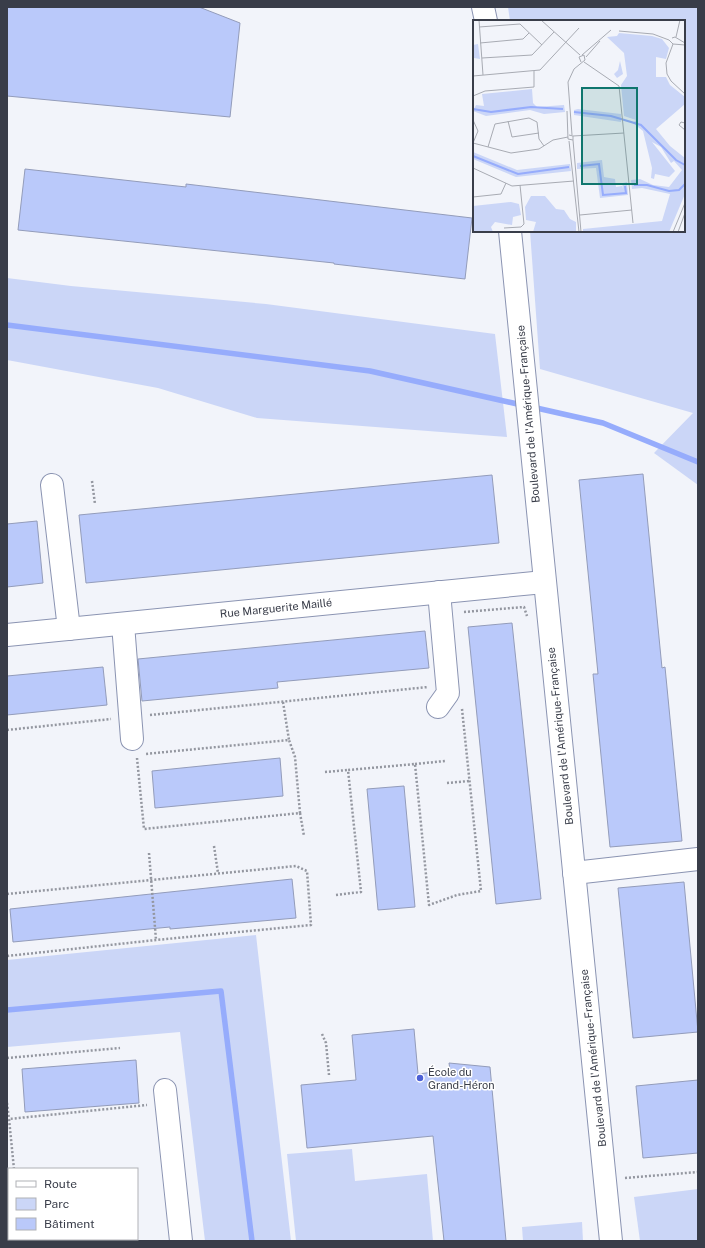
<svg xmlns="http://www.w3.org/2000/svg" width="705" height="1248" font-family="'Public Sans',sans-serif">
<rect width="100%" height="100%" fill="#f2f4fa"/>
<g fill="#cbd6f7">
<polygon points="508,7 698,7 698,485 654,453 693,413 540,369 530,231 684,231 684,21 510,21"/>
<polygon points="7,278 71,286 266,304 495,334 507,437 257,418 158,388 7,360"/>
<polygon points="256,935 291,1241 205,1241 180,1032 7,1047 7,960"/>
<polygon points="352,1149 355,1181 427,1174 433,1241 296,1241 287,1154"/>
<polygon points="698,1189 698,1241 640,1241 634,1197"/>
<polygon points="582,1222 583,1241 523,1241 522,1227"/>
</g>
<g fill="none" stroke-linecap="round" stroke-linejoin="round">
<g stroke="#96acfc" stroke-width="5.5">
<polyline points="7,325 370,371 522,405"/>
<polyline points="532,407 603,423 698,462"/>
<polyline points="7,1010 221,991 252,1241"/>
</g>
</g>
<g fill="#bac9fa" stroke="#939cba">
<polygon points="7,7 199,7 240,23 230,117 7,96"/>
<polygon points="25,169 186,187 186,184 472,218 465,279 334,264 334,263 18,230"/>
<polygon points="643,474 662,668 665,667 682,841 610,847 593,674 598,674 579,480"/>
<polygon points="492,475 499,543 86,583 79,515"/>
<polygon points="37,521 43,583 7,587 7,524"/>
<polygon points="512,623 541,899 496,904 468,627"/>
<polygon points="425,631 429,668 277,682 278,688 142,701 138,659"/>
<polygon points="103,667 107,705 7,715 7,676"/>
<polygon points="280,758 283,796 155,808 152,771"/>
<polygon points="404,786 415,907 378,910 367,789"/>
<polygon points="292,879 296,918 170,929 170,927 13,942 10,909"/>
<polygon points="684,882 698,1032 633,1038 618,888"/>
<polygon points="414,1029 418,1074 450,1070 449,1063 490,1067 506,1241 444,1241 433,1136 307,1148 301,1085 356,1080 352,1035"/>
<polygon points="136,1060 139,1103 25,1112 22,1069"/>
<polygon points="698,1080 698,1153 643,1158 636,1086"/>
</g>
<g fill="none" stroke-linecap="round" stroke-linejoin="round">
<g stroke="#8b94b2" stroke-width="24">
<g id="minor">
<polyline points="483,7 486,21"/>
<polyline points="510,231 611,1241"/>
<polyline points="52,485 69,629"/>
<polyline points="123,624 132,739"/>
<polyline points="7,635 544,582"/>
<polyline points="438,707 448,693 439,592"/>
<polyline points="574,873 698,859"/>
<polyline points="165,1090 181,1241"/>
</g>
</g>
<g stroke="#9497a0" stroke-width="2.5" stroke-dasharray="2 2" stroke-linecap="butt">
<polyline points="92,481 95,504"/>
<polyline points="464,612 524,607 527,616"/>
<polyline points="283,702 289,740"/>
<polyline points="150,715 428,687"/>
<polyline points="7,730 111,719"/>
<polyline points="137,758 144,829 300,813 295,757 289,740 145,754"/>
<polyline points="415,764 445,761"/>
<polyline points="325,772 348,770"/>
<polyline points="447,783 469,781"/>
<polyline points="300,813 304,836"/>
<polyline points="214,846 218,873"/>
<polyline points="149,853 156,940"/>
<polyline points="7,894 296,866 307,871 311,925 156,940 7,956"/>
<polyline points="336,895 361,892 348,770 415,764 429,905 457,895 481,891 462,709"/>
<polyline points="322,1034 326,1043 329,1075"/>
<polyline points="7,1058 120,1048"/>
<polyline points="7,1103 9,1119"/>
<polyline points="14,1169 9,1119 147,1105"/>
<polyline points="625,1178 698,1172"/>
<polyline points="21,1239 21,1241"/>
</g>
<use href="#minor" stroke="#fff" stroke-width="22"/>
</g>
<circle fill="#4c60d5" stroke="#fff" stroke-width="1.5" cx="420" cy="1078" r="4"/>
<g text-anchor="middle" stroke-width="3" stroke-linejoin="round" paint-order="stroke">
<g font-size="11" fill="#393d49" stroke="#fff">
<text transform="translate(528 414) rotate(-95)" y="4">Boulevard de l'Amérique-Française</text>
<text transform="translate(276 608) rotate(-6)" y="4">Rue Marguerite Maillé</text>
<text transform="translate(560 736) rotate(-96)" y="4">Boulevard de l'Amérique-Française</text>
<text transform="translate(593 1058) rotate(-96)" y="4">Boulevard de l'Amérique-Française</text>
</g>
<g font-size="11" fill="#393d49" stroke="#fff" text-anchor="start">
<text x="428" y="1076">École du<tspan x="428" dy="13">Grand-Héron</tspan></text>
</g>
</g>
<g transform="translate(473 20)">
<rect width="212" height="212" fill="#f2f4fa"/>
<path d="M146,13l33,3 10,3 7,9 -3,11 -10,-2v20h10l4,8 15,12v7l-29,25 14,17 15,12v36l-16,38h-86v-3l79,-8 8,-27 -28,-6 -10,1 -1,-9 9,-1 13,6 16,2 13,-17 -8,-9 -3,2 -10,-16 -9,-5 23,29 -6,6 -14,-3 -1,5 -3,-1 1,-10 -9,-37 -10,-8 3,-3 -12,-4 -3,-31 6,-9 -3,-23 -17,-16 10,-1zM5,24l2,15 -6,-1 -1,10v-23zM147,41l3,13 -6,4 -3,-4 4,-4zM59,69l1,14 4,4 27,-2 1,7 -21,2 -14,-4 -44,6 -13,-5 3,-6 8,1 -2,-12zM105,89l43,5v8l-47,-7v-5zM0,132l44,18 53,-6 1,7 -55,6 -43,-18zM129,140l2,17 11,2 1,8 6,-1v3l1,-6 4,-1 1,13 -28,3 -4,-30 -19,1v-6zM58,176h14l11,13 8,1 6,9 6,3v10h-43l3,-10 -10,-2 -1,-13zM38,182l8,2 2,11 -8,2 -1,8 -17,-3 -4,5 2,5h-20v-26z" fill="#cbd6f7"/>
<path fill="none" stroke="#96acfc" stroke-width="2" d="M0,89l18,3 40,-5 32,2M101,92l37,4 30,9 35,35 9,5M0,136l45,18 51,-7M107,146l19,-2 4,31 23,-2 -1,-7M161,165h13l22,6 10,-1 6,-6"/>
<path fill="none" stroke="#a8abb3" stroke-width="1" d="M6,0l4,55M68,0l39,35M6,7l41,-3 22,21M146,11l34,3 16,6 4,4 12,1M203,17l4,-17M199,18l3,-1 10,6M7,23l43,-4 6,-6M200,24l-7,19 1,11 4,7 14,13M109,35l29,-25M113,37l14,-16M9,38l50,-3 22,-23M111,42l35,24 14,137M0,56l67,-6 39,-42M0,76l12,-5 49,-4v-16M94,91l1,28 5,1v-4l-4,-1M0,100l5,11 -5,12M35,101l4,16 27,-4M212,103l-4,-1 -2,3 6,5M99,115l-4,-53 6,-13 11,-9 -1,-5 -5,2 2,5M100,116l51,-3M100,120l8,92M96,121l10,91M0,123l38,10 28,-4 14,-9 15,-3M15,127l7,-23 34,-6 8,4 2,17 5,7M0,148l39,18 62,-5M0,177l28,-3 5,-11M107,195l52,-5M31,208l17,-1 3,-3 -4,-39M200,212l12,-29M205,212l7,-19"/>
<path fill="#0f766e" fill-opacity="0.15" stroke="#0f766e" stroke-width="2" d="M109,68h55v96h-55z"/>
<rect width="212" height="212" fill="none" stroke="#393d49" stroke-width="2"/>
</g>
<rect width="705" height="1248" fill="none" stroke="#393d49" stroke-width="16"/>
<rect x="8" y="1168" width="130" height="72" fill="#ffffff" stroke="#b0b1b6"/>
<rect x="16" y="1181" width="20" height="6" fill="#ffffff" stroke="#b0b1b6"/>
<text x="44" y="1188" font-size="12" fill="#393d49">Route</text>
<rect x="16" y="1198" width="20" height="12" fill="#cbd6f7" stroke="#b0b1b6"/>
<text x="44" y="1208" font-size="12" fill="#393d49">Parc</text>
<rect x="16" y="1218" width="20" height="12" fill="#bac9fa" stroke="#b0b1b6"/>
<text x="44" y="1228" font-size="12" fill="#393d49">Bâtiment</text>
</svg>
